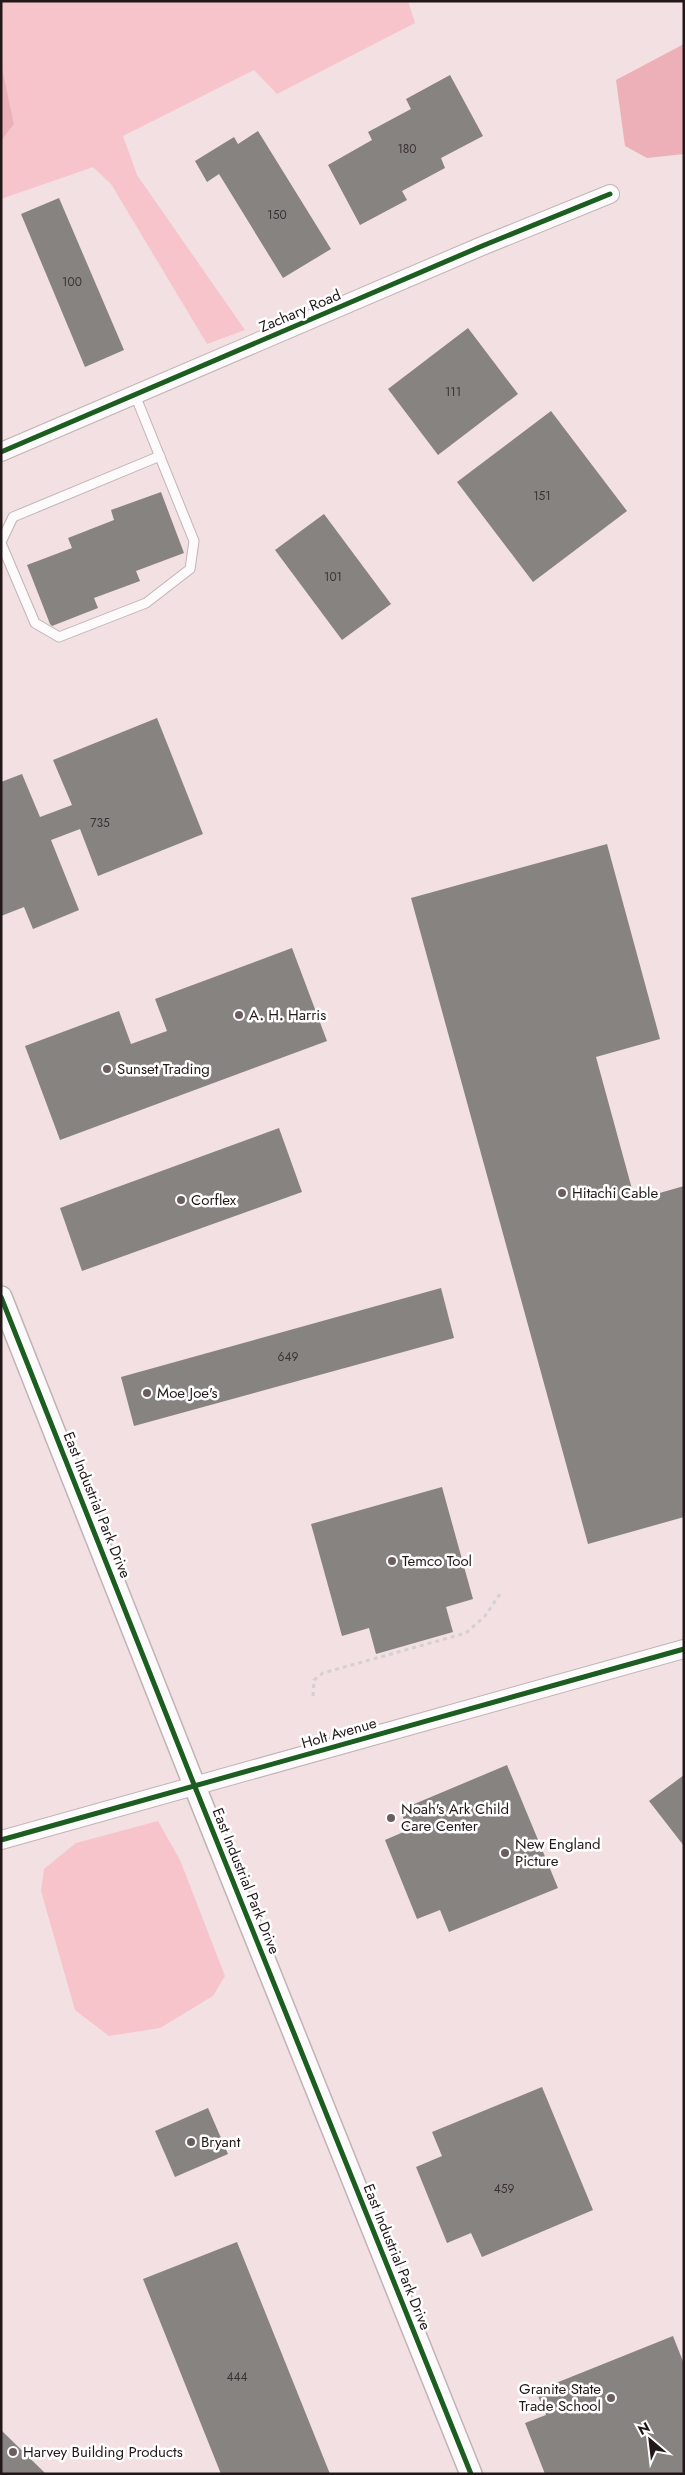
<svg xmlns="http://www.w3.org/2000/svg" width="685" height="2475" font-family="Jost,sans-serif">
<rect width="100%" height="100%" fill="#f2e0e2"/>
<g fill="#f7c4cb">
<polygon points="1,1 408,1 415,23 277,94 254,70 123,136 137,175 245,330 207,344 111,184 93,167 1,199 1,141 14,124 1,63"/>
<polygon points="158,1821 180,1860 225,1976 213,1996 160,2028 109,2036 75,2010 41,1891 44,1869 76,1843"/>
</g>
<g fill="#edafb8">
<polygon points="684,44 684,154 647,158 625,146 616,80"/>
<polygon points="1,63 14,124 1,141"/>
</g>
<g fill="#878381">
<polygon points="450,75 483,136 441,158 445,168 402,191 407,200 360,225 328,165 372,140 368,132 411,109 406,99"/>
<polygon points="258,131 331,249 283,278 219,174 207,182 195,161 234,137 238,144"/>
<polygon points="59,198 124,350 85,367 21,214"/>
<polygon points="468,328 518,394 438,455 388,389"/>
<polygon points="551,411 627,511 533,582 457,482"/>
<polygon points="161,492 184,553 136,571 140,581 94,598 98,608 52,626 50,624 27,565 72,548 68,538 114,520 111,510"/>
<polygon points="324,514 391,604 342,640 275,550"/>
<polygon points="157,718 203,834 98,876 80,829 51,840 79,910 33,929 24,907 1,916 1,782 22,774 40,817 72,805 53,760"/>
<polygon points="607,844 660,1039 596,1057 635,1200 684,1186 684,1517 588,1544 411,898"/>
<polygon points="292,948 327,1041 60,1140 25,1046 119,1011 131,1044 167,1031 155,999"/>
<polygon points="279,1128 302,1192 82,1271 60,1208"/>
<polygon points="441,1288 454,1338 134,1426 121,1377"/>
<polygon points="442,1487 473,1599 446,1607 453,1632 376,1654 369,1628 342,1636 311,1524"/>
<polygon points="507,1765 558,1888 449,1932 440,1910 417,1919 385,1840 408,1830 400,1810"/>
<polygon points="684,1775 684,1846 649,1801"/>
<polygon points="542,2087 593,2210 482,2257 471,2233 447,2243 416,2167 442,2156 432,2132"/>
<polygon points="208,2108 228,2154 175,2177 155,2131"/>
<polygon points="237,2242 330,2474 221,2474 143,2279"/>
<polygon points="673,2336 684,2364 684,2474 545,2474 525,2423 546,2415 536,2391"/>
<polygon points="1,2430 46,2474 1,2474"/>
</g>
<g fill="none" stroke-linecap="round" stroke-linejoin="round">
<g stroke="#c1b3b5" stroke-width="11">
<g id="service">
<polyline points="1,542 13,517 160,456"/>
<polyline points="1,543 35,623 59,637 146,603 190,569 194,541 135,395"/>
</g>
</g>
<g stroke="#c1b3b5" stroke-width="20">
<g id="minor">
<polyline points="1,452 482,246 610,194"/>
<polyline points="1,1840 684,1649"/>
</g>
</g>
<g stroke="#c1b3b5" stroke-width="24">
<polyline id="tertiary" points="1,1297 195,1787 471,2474"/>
</g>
<polyline stroke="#d5d1d1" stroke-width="3" stroke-dasharray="4 4" stroke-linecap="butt" points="313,1696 314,1680 323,1673 466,1633 485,1616 502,1591"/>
<use href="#service" stroke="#fdfafb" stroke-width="9"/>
<use href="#minor" stroke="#fdfafb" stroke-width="18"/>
<use href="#tertiary" stroke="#fdfafb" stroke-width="21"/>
<g stroke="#fff" stroke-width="8">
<g id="cycleway">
<polyline points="1,452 482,246 610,194"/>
<polyline points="1,1297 195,1787 471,2474"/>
<polyline points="1,1840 684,1649"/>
</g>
</g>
<use href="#cycleway" stroke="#1b5e20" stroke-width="5"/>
</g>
<g fill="#6b5d5f" stroke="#fff" stroke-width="2">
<circle cx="239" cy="1015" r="5"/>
<circle cx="107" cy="1069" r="5"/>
<circle cx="562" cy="1193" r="5"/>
<circle cx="181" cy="1200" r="5"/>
<circle cx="147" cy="1393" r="5"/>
<circle cx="392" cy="1561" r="5"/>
<circle cx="391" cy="1818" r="5"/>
<circle cx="505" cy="1853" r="5"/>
<circle cx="191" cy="2142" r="5"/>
<circle cx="611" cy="2398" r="5"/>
<circle cx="13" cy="2452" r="5"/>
</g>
<g text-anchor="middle" stroke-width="5" stroke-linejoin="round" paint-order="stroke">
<g font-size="12" fill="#3b3233">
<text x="407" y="153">180</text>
<text x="277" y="219">150</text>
<text x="72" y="286">100</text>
<text x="453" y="396">111</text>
<text x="542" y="500">151</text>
<text x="333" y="581">101</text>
<text x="100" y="827">735</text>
<text x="288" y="1361">649</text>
<text x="504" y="2193">459</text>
<text x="237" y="2381">444</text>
</g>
<g font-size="15" fill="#221719" stroke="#fff">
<text transform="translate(300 311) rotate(-23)" y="5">Zachary Road</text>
<text transform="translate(97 1505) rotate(68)" y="5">East Industrial Park Drive</text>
<text transform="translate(339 1733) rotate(-16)" y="5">Holt Avenue</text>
<text transform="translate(246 1881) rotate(68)" y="5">East Industrial Park Drive</text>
<text transform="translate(397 2257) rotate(68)" y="5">East Industrial Park Drive</text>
</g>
<g font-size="15" fill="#221719" stroke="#fff" text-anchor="start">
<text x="249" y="1020">A. H. Harris</text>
<text x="117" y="1074">Sunset Trading</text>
<text x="572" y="1198">Hitachi Cable</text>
<text x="191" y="1205">Corflex</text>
<text x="157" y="1398">Moe Joe's</text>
<text x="402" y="1566">Temco Tool</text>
<text x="401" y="1814">Noah's Ark Child<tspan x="401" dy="17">Care Center</tspan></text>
<text x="515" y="1849">New England<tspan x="515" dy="17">Picture</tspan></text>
<text x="201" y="2147">Bryant</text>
<text x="601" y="2394" text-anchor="end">Granite State<tspan x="601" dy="17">Trade School</tspan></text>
<text x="23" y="2457">Harvey Building Products</text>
</g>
</g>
<rect width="685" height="2475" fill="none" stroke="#221719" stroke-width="5"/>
<g transform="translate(650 2440) rotate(332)" stroke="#ffffff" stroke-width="4" paint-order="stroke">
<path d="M0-4L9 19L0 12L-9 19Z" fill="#221719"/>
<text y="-8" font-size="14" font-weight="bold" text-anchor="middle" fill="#221719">N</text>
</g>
</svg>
